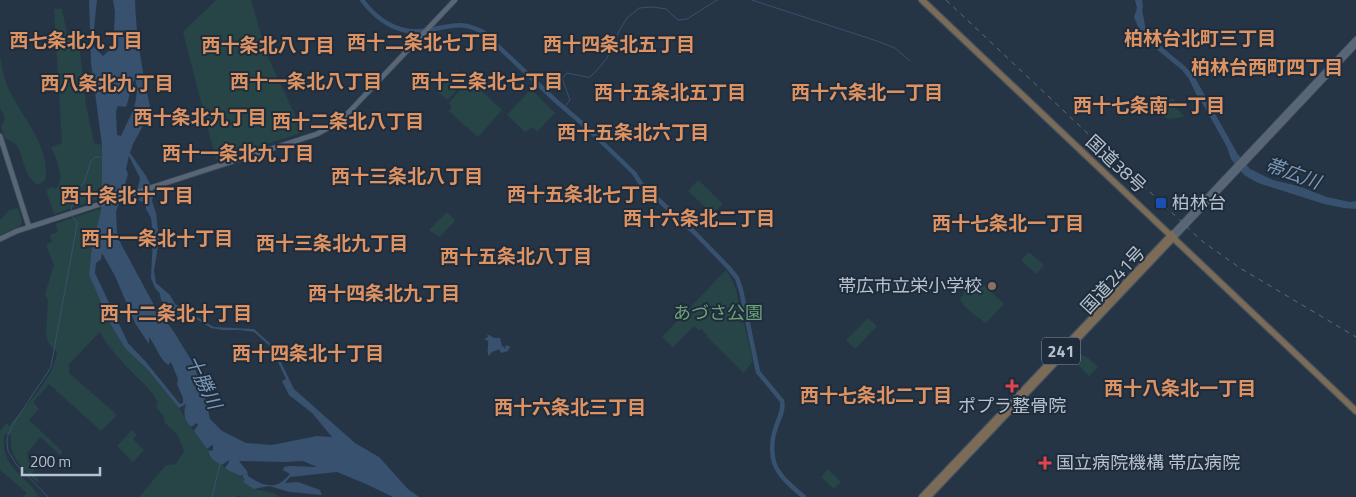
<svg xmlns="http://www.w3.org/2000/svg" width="1356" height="497" font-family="'Titillium Web','Noto Sans JP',sans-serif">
<rect width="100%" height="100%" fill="#253546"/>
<g fill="#274547">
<polygon points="216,0 251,0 267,55 301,128 298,134 216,160 183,32"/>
<path d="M54,9h8l5,25 11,2 8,69 8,38 8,2v53l-48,16 -8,-24 5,-3 5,2c10,-11 0,-30 -5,-42l11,-4z"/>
<path d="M0,56c2,11 4,24 9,34 13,27 37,51 37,82 0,8 -1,12 -10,12 -13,-11 -12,-26 -19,-39l-12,-7 -4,-11 4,-9 -5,-10z"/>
<polygon points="457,70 467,79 458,88 448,79"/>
<polygon points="447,81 457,90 447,100 437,91"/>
<polygon points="467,82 472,82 502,110 478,137 466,126 465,126 449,111 452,107 449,103"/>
<polygon points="531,89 555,113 537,132 533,128 529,129 525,132 507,115"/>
<polygon points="1168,99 1174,99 1178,106 1176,108 1184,116 1182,117 1168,119 1155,110 1157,107 1161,106"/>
<polygon points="698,180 723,204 713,214 688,191"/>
<polygon points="18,208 22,222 20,226 0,235 0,220 9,210"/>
<path d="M102,208l-13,67 22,50 14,22 22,22 32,39 9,15 19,26 2,7 6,5 7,4 7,6 9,4 7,4 9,10 20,4 5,4h-38l-2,-2 -2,2h-97v-1l26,-31 10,-1 8,-13 -7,-17 -11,-10 -3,-8 -6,-8 -1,-3 2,-3c-7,-12 -17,-21 -26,-30 -12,-12 -24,-25 -32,-40l-31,32v9l46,40 1,3 -15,15 -52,-47 -16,18 6,7 -10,11 34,32 -3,3 -20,-18 -13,16 2,10 6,5 -3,6 7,6 -1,3c-15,-14 -30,-26 -27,-48l-5,-1 -2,2c0,5 -1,11 1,16 5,20 25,28 34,45h-16l4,-4 -27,-23v-39l7,-8 2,3c18,-22 43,-45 48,-73l-8,-9 -3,-8 2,-36 -3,-6 9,-29 -8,-20 6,-3 -2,-7 8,-3 -3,-8z"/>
<polygon points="447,212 454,219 455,221 440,237 430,231 430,229"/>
<polygon points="1029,252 1044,265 1036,274 1021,260"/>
<polygon points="726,270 731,278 736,290 753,361 744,373 706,336 707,335 701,329 699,330 694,326 673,347 662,337"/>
<path d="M970,279h7l27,25 -18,19c-10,-7 -20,-13 -26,-24 4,-4 5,-6 3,-12z"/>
<polygon points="867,319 869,319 877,326 856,348 854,348 847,341 847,339"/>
<polygon points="1076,352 1088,358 1098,367 1089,376 1071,358"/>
<polygon points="132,430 137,435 133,439 144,450 133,462 117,446"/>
<polygon points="828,469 841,482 834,489 821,477"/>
</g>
<g fill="#37516e" fill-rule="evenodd">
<path d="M89,0h8l-3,28v19l9,9 10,-9 2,-35 -2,-12h22c1,38 8,74 16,111l-18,33 -3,9 16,23 8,16 -2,9 4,12 3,27 -5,31 2,12 14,12 5,9 39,23 40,2 19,17 21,43 61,54 24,14 29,32 11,8h-26l-27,-13 -29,-12 -47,5 -5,6 13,-1 22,8 2,5 -32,-3 -21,-6 -15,3 -11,-7 2,-3 -3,-2 2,-3 -3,2 -12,-5 -4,-3 4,-6v-2l-7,5c-6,-3 -12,-6 -14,-14l1,-1 2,1 2,-1v-4l-1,-1 -5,4 -13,-18 4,-6 -1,-2 -6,4c-7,-7 -8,-14 -5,-23l-7,4 -32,-39 -22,-21 -14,-23 -22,-50 3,-28 9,-36 1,-34v-32l-11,-82zM135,78c6,23 -5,38 -14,58l-4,-1 -1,-24 2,-5 8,1c4,-10 4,-20 9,-29zM129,156l11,22 -2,9 2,12 -3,-1 -13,-10 4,-14 -2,-5zM123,190l11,9 12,4v6l5,9 2,18 -2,42 4,10 5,6 1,6 8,9 20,10 4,-2 18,11 11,2h18l14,2 17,15 15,32 -4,2 7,14 23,18 20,24 -15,-1 -45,9 -26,-2 -24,-12 -12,-12 -6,-26 -11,-30 -19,-31 -20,-27 -33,-61 -4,-12 -1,-20zM102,253l13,23 20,47 14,21v-7c7,9 10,21 19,28l3,-3 7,17 -1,5 6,14v5l-3,1 -34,-42 -18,-19 -33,-70 1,-10 5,-4zM239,461l46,1 18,-1 14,6 -27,-1 -6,1 -1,3 7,4c-3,3 -7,7 -10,9 -11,6 -23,-1 -32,-7l-1,-5z"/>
<path d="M1135,0h7l1,7 -3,12c5,9 11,17 19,25 12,12 25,19 35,32l43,77 13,16 23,11 25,6 29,11 23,5 6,-1v8l-12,-1 -20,-4 -66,-21 -14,-8 -13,-16 -4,-12 -23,-41 -7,-10 -8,-17 -7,-9 -33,-27 -10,-14 -5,-12 3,-9z"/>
<path d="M487,334l7,4h6l2,8 2,1 1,2 1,-4 5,2 -2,1 -1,3 -7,2 -2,-4 -1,1 -6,2 -3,4c-3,-4 0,-10 -1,-15l-4,-2 4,-2z"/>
</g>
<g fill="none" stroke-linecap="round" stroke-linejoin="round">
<g stroke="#37516e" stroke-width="1">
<polyline points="752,0 877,41 895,48 910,61"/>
<polyline points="564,108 570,100 562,78 567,73 587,77 590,77 597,70 607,58 619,31 627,18 639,8 653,7 666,9 678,20 687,19 717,0"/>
<polyline points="71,211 75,191 84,183 91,161 95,157 104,157"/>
<polyline points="48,497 16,464 8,451 7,441 8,435 15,421 48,372 51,366 77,225 77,222 71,215"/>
<polyline points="212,497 220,464"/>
</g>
<g stroke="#37516e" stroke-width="4.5">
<path d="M362,0c14,19 35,34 60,31 26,-3 36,-12 61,1l73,69 28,24 50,48 7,11 55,50 32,33 9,11 4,12 17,82 24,29c2,9 -3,17 -6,26 -5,13 -6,34 3,45 6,10 16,17 25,25"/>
<polyline points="1138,0 1143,27"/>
</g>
<g stroke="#44505e" stroke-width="6">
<g id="major">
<polyline points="0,136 29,227"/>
<polyline points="1173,233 1356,39"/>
<polyline points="1176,236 1356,45"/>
<path d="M0,239l17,-8 300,-97c12,-6 22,-12 32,-22l106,-112"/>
</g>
</g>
<g stroke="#455260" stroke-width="8">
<g id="highway">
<polyline points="922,0 1356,411"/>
<polyline points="922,497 1172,234"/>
<polyline points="928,497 1174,237"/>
</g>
</g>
<use href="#major" stroke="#586675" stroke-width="4.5"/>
<use href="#highway" stroke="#7c6b56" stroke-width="5.5"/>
<polyline stroke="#5c6b7c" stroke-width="1" stroke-dasharray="5 5" stroke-linecap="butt" points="946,0 1202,241 1240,268 1356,337"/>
</g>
<rect fill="#1a4fb4" stroke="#1e2c3b" stroke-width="2" x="1155" y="197" width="12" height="12" rx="2.5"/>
<circle fill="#8d6e63" stroke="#1e2c3b" stroke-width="2" cx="992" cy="286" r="5"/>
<g fill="#e0444e" stroke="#1e2c3b" stroke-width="2">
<path d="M1009.5 378.5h5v5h5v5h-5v5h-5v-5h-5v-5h5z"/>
<path d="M1042.5 455.5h5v5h5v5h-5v5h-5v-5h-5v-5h5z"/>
</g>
<g text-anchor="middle" stroke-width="4" stroke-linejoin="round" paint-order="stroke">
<rect fill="#1e2c3b" stroke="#8a95a2" stroke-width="1" x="1042" y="337.5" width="38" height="27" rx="4"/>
<g font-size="16" font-weight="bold" fill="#b8c2ce">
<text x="1061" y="357">241</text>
</g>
<g font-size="18" fill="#b8c2ce" stroke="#1e2c3b">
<text transform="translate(1116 164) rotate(43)" y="6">国道38号</text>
<text transform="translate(1113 280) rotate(-47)" y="6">国道241号</text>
</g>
<g font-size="18" fill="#b8c2ce" stroke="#1e2c3b" text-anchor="start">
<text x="1172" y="209">柏林台</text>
<text x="982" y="292" text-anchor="end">帯広市立栄小学校</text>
<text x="1012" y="412" text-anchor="middle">ポプラ整骨院</text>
<text x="1056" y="469">国立病院機構 帯広病院</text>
</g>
<g font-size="18" fill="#6da176" stroke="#1e2c3b">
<text x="718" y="319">あづさ公園</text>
</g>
<g font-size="19" font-weight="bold" fill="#df9262" stroke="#1e2c3b">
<text x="1200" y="45">柏林台北町三丁目</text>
<text x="76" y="47">西七条北九丁目</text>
<text x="423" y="49">西十二条北七丁目</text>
<text x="619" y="51">西十四条北五丁目</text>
<text x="268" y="52">西十条北八丁目</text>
<text x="1267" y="74">柏林台西町四丁目</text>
<text x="306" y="88">西十一条北八丁目</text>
<text x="487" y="88">西十三条北七丁目</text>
<text x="107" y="90">西八条北九丁目</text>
<text x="670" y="99">西十五条北五丁目</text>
<text x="867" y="99">西十六条北一丁目</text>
<text x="1149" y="112">西十七条南一丁目</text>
<text x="200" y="124">西十条北九丁目</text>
<text x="348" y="128">西十二条北八丁目</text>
<text x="633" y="139">西十五条北六丁目</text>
<text x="238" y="160">西十一条北九丁目</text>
<text x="407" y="183">西十三条北八丁目</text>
<text x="583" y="201">西十五条北七丁目</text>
<text x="127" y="202">西十条北十丁目</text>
<text x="699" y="225">西十六条北二丁目</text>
<text x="1008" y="230">西十七条北一丁目</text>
<text x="157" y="245">西十一条北十丁目</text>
<text x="332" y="250">西十三条北九丁目</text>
<text x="516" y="263">西十五条北八丁目</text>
<text x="384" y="300">西十四条北九丁目</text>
<text x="176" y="320">西十二条北十丁目</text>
<text x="308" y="360">西十四条北十丁目</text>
<text x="1180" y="395">西十八条北一丁目</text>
<text x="876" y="402">西十七条北二丁目</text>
<text x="570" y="414">西十六条北三丁目</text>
</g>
<g font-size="19" font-style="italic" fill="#7c99b8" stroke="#1e2c3b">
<text transform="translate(1293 173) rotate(20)" y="7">帯広川</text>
<text transform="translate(204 382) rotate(64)" y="7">十勝川</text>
</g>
</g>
<path d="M22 467v8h78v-8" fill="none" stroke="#b8c2ce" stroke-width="2.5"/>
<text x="30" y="467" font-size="15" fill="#b8c2ce" stroke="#1e2c3b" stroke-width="4" paint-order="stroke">200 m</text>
</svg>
